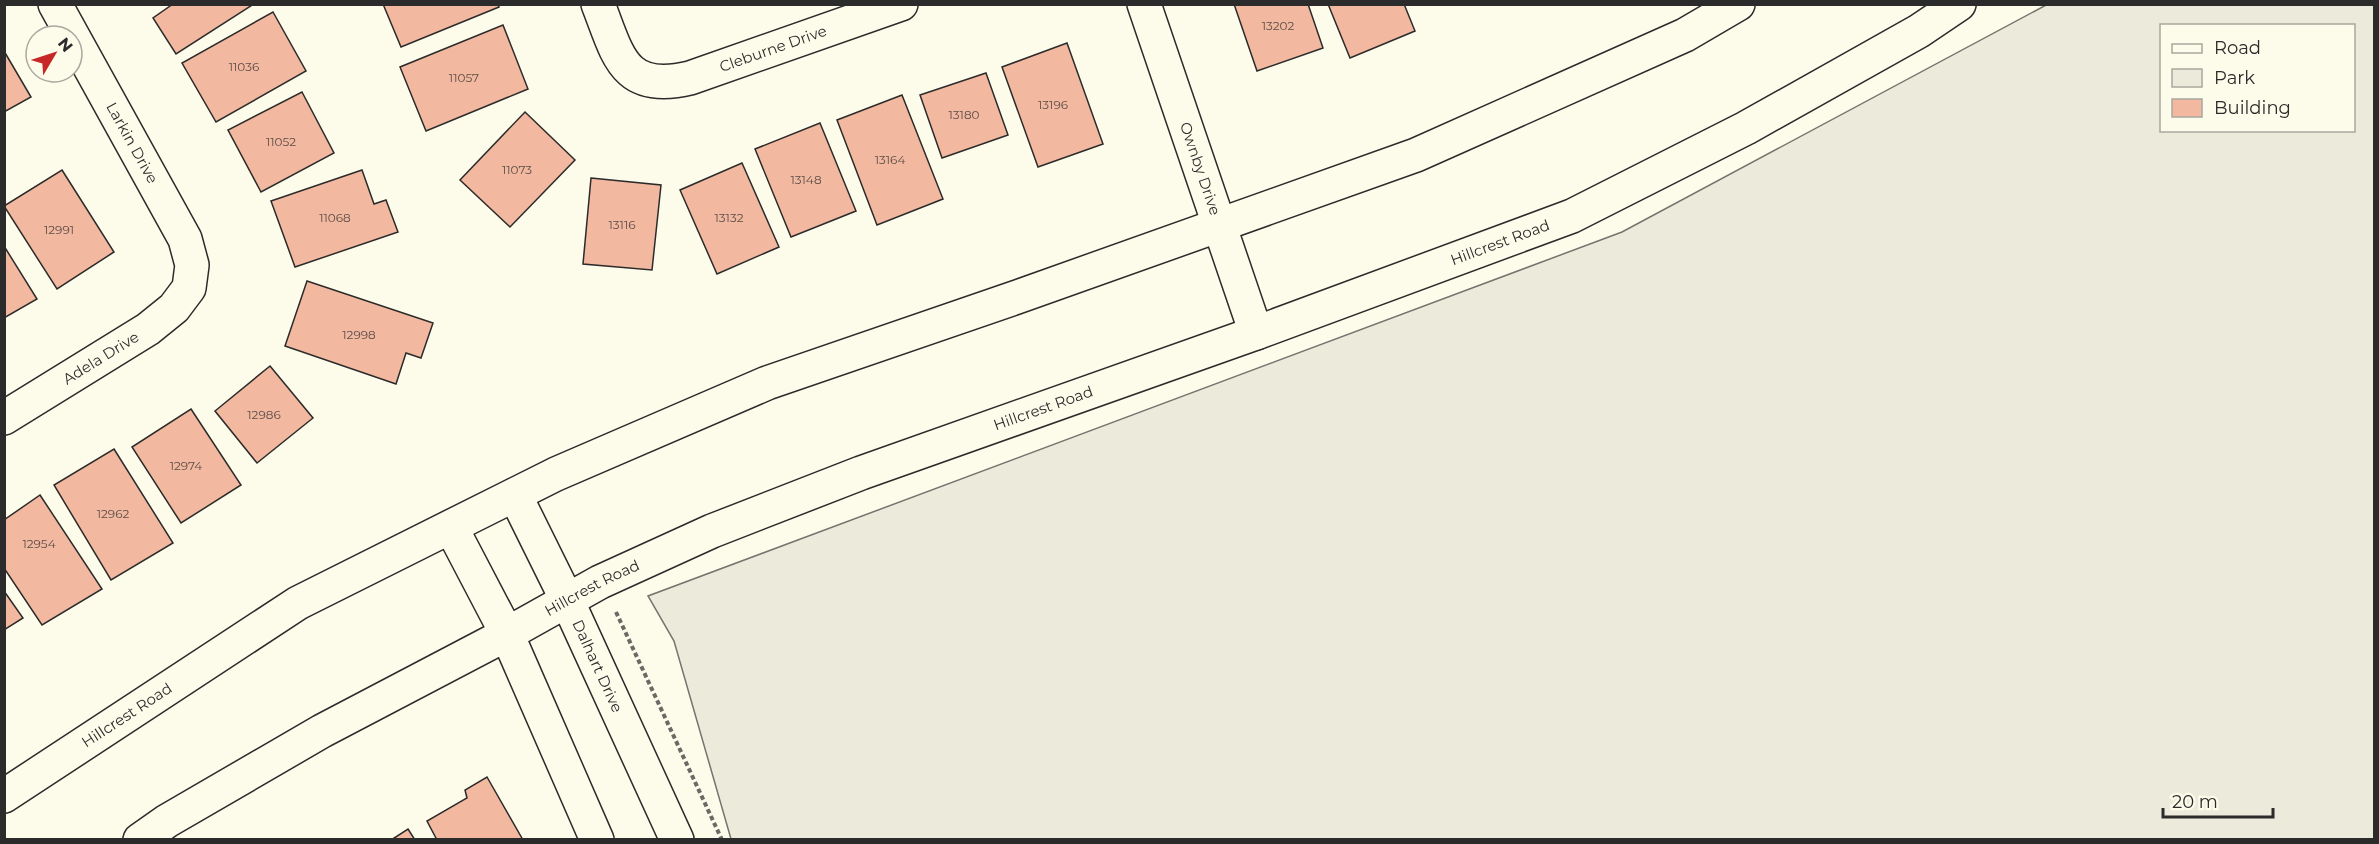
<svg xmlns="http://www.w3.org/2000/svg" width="2379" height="844" font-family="Montserrat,sans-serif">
<rect width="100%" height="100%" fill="#fdfbea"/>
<path fill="#ecebdb" stroke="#74746e" stroke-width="1.5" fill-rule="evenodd" d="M2048,4l326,1v834h-1643l-57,-198 -26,-45 974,-364zM2162,26h192v104h-192z"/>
<g fill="#f2b8a0" stroke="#2b2b2b" stroke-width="1.5">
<polygon points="173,4 254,4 176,54 153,18"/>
<polygon points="383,4 498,4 499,7 401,47"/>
<polygon points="1234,4 1308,4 1323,48 1257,71"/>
<polygon points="1328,4 1404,4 1415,31 1350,58"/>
<polygon points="273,12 306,71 216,122 182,63"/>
<polygon points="503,25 528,89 426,131 400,67"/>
<polygon points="1067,43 1103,144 1038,167 1002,67"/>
<polygon points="4,51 31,97 4,112"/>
<polygon points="986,73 1008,135 942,158 920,95"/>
<polygon points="302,92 334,153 261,192 228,130"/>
<polygon points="902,95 943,199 877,225 837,120"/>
<polygon points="525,112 575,160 510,227 460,180"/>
<polygon points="820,123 856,211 791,237 755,149"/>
<polygon points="742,163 779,247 717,274 680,190"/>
<polygon points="62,170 114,252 57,289 4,206"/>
<polygon points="362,170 374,204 386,200 398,232 295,267 271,201"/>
<polygon points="591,178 661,185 652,270 583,264"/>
<polygon points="4,246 37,299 4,318"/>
<polygon points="307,281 433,323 421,358 406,353 396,384 285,346"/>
<polygon points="270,366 313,418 257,463 215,411"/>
<polygon points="191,409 241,485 181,523 132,447"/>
<polygon points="114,449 173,543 111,580 54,485"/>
<polygon points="40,495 102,589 42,625 4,568 4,520"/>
<polygon points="4,591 23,618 4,630"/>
<polygon points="487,777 523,840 437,840 427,821 467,798 465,790"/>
<polygon points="408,829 415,840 391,840"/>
</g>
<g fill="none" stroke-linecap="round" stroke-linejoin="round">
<g stroke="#2b2b2b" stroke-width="36">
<g id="minor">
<path id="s1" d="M598,4c20,51 25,90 92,74l211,-74"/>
<path id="s2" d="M1144,4l112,329"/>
<path id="s3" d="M4,418l144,-89 26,-21 15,-20 3,-23 -7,-26 -130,-235"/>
<path id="s4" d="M515,495l52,105 110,240"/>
<polyline points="451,527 507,634 597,840"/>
</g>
</g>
<g stroke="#2b2b2b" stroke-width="36">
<g id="secondary">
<path id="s5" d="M4,796l294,-193 258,-129 211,-91 253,-87 396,-141 269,-120 53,-31"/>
<path id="s6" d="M140,840l27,-19 155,-90 185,-97 93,-52 112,-51 149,-58 395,-140 316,-117 174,-88 173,-97 40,-27"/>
</g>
</g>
<polyline stroke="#6a6964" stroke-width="4" stroke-dasharray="4.5 3" stroke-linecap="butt" points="616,612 722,840"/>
<use href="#minor" stroke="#fdfbea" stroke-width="33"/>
<use href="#secondary" stroke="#fdfbea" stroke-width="33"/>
</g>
<g text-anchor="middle" stroke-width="4.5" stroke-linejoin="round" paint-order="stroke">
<g font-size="12" fill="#5d4e48">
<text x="1278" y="30">13202</text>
<text x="244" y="71">11036</text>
<text x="464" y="82">11057</text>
<text x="1053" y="109">13196</text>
<text x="964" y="119">13180</text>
<text x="281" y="146">11052</text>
<text x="890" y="164">13164</text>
<text x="517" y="174">11073</text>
<text x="806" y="184">13148</text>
<text x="335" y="222">11068</text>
<text x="729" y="222">13132</text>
<text x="622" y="229">13116</text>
<text x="59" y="234">12991</text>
<text x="359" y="339">12998</text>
<text x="264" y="419">12986</text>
<text x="186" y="470">12974</text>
<text x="113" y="518">12962</text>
<text x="39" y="548">12954</text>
</g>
<g font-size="15" fill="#2b2b2b" stroke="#fdfbea">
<text dy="5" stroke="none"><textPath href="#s1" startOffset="225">Cleburne Drive</textPath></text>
<text transform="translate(132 143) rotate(61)" y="5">Larkin Drive</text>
<text dy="5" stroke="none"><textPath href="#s2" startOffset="174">Ownby Drive</textPath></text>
<text dy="5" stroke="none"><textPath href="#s6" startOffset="1490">Hillcrest Road</textPath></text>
<text dy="5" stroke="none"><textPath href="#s3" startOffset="114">Adela Drive</textPath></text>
<text dy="5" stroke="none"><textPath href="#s6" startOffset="1004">Hillcrest Road</textPath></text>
<text dy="5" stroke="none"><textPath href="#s6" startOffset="518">Hillcrest Road</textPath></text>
<text dy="5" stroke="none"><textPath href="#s4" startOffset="190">Dalhart Drive</textPath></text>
<text dy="5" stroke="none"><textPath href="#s5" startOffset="147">Hillcrest Road</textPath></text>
</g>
</g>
<rect width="2379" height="844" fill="none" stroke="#2b2b2b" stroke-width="12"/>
<rect x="2160" y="24" width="195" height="108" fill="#fdfbea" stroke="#a9a89e" stroke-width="1.5"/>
<rect x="2172" y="44" width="30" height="9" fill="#fdfbea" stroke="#a9a89e" stroke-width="1.5"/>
<text x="2214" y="54" font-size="18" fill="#2b2b2b">Road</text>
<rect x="2172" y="69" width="30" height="18" fill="#ecebdb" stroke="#a9a89e" stroke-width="1.5"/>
<text x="2214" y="84" font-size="18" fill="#2b2b2b">Park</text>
<rect x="2172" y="99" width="30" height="18" fill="#f2b8a0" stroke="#a9a89e" stroke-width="1.5"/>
<text x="2214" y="114" font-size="18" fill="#2b2b2b">Building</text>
<g transform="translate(54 54) rotate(51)"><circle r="28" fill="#fdfbea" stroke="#a9a89e" stroke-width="1.5"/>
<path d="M0-4.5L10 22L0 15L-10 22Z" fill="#c62828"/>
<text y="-9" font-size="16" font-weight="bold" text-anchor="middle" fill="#2b2b2b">N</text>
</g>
<path d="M2163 808v9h110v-9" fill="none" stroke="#2b2b2b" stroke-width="3"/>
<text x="2172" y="808" font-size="18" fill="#2b2b2b" stroke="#fdfbea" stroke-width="4.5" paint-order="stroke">20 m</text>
</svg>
